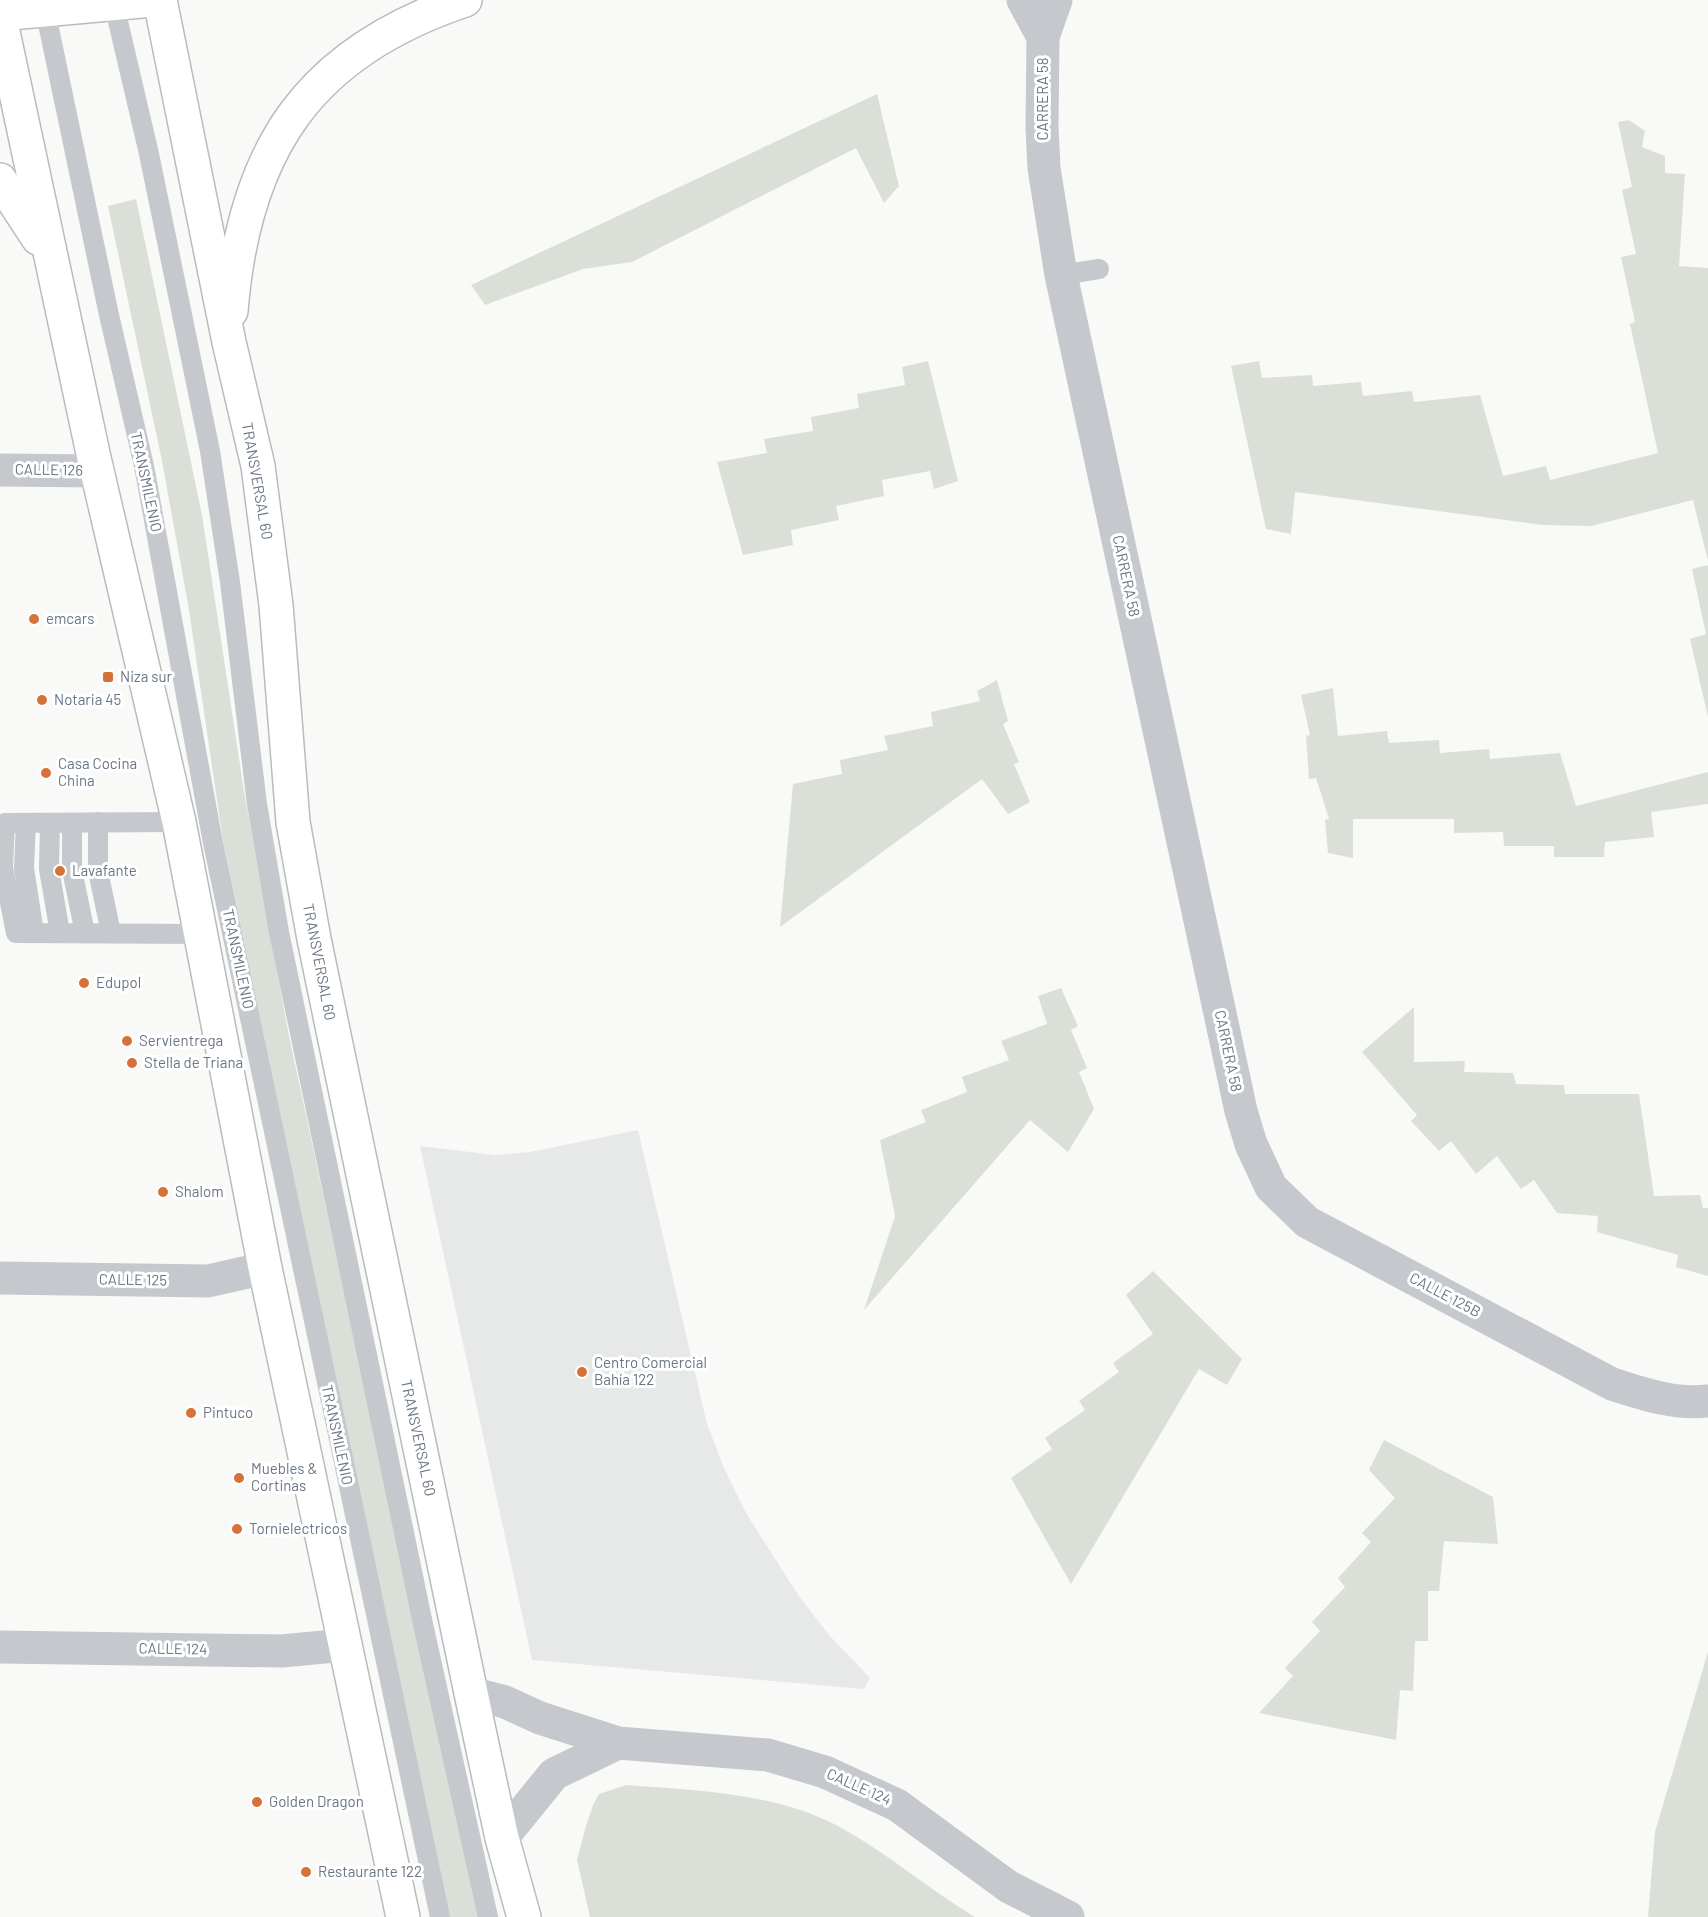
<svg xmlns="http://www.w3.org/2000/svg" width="1708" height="1917" font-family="Barlow,sans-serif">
<rect width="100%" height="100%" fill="#f9f9f7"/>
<polygon fill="#e7e8e8" points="638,1130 707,1424 724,1468 746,1513 798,1595 829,1635 870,1678 864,1689 532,1660 420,1146 495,1155 530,1152"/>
<g fill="#dae0d8">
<polygon points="877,94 899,186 884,203 856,148 632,262 583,269 485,305 471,285"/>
<polygon points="1629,120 1645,131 1642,147 1665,156 1665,173 1685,174 1679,266 1708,268 1708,561 1693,500 1591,526 1543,525 1295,492 1291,534 1266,529 1231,366 1259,361 1262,378 1312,375 1313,386 1361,382 1363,396 1412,391 1414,402 1480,395 1503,476 1546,466 1550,480 1658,453 1630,324 1635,322 1621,257 1636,254 1622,190 1632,187 1618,122"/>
<polygon points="136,199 202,515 244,791 288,1031 478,1917 449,1917 223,841 189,610 162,461 108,206"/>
<polygon points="928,361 958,481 934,489 930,471 882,480 884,496 836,506 839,520 791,530 793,545 743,555 717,462 767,453 764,439 813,431 811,417 859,408 857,394 905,385 902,367"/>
<polygon points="1708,565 1708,717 1690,639 1706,634 1692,569"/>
<polygon points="997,680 1008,721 1003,724 1019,762 1014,764 1030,802 1008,814 982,779 780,927 793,784 842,774 840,760 888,750 884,736 933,726 931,712 980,701 977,691"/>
<polygon points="1333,688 1338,736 1387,731 1389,743 1439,740 1440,753 1489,749 1490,759 1560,753 1576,806 1708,772 1708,804 1651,812 1654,837 1605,842 1604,857 1554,857 1554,846 1504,846 1503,832 1454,833 1454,819 1353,819 1353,858 1328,853 1325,820 1329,819 1316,778 1309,779 1306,736 1310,735 1301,695"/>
<polygon points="1061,988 1078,1026 1071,1030 1087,1068 1079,1072 1094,1109 1068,1152 1030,1120 864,1310 895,1216 880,1140 926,1122 921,1110 967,1092 962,1077 1009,1060 1001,1041 1047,1024 1038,996"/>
<polygon points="1414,1007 1414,1062 1465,1061 1464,1072 1513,1073 1516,1084 1564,1085 1565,1094 1639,1094 1654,1196 1700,1195 1703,1208 1708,1208 1708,1276 1676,1267 1678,1255 1597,1232 1598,1216 1557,1213 1534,1180 1521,1189 1497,1156 1476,1174 1451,1141 1439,1151 1411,1121 1417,1115 1362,1052"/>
<polygon points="1153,1271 1242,1359 1227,1385 1199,1369 1071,1584 1011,1478 1052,1449 1045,1438 1085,1410 1079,1401 1119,1372 1113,1363 1153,1334 1126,1295"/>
<polygon points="1384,1440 1493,1497 1498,1544 1444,1541 1439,1591 1428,1591 1428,1641 1415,1641 1413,1691 1400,1690 1396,1740 1259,1713 1293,1676 1285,1668 1320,1631 1312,1622 1345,1587 1338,1578 1371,1542 1362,1533 1395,1498 1369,1470"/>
<polygon points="1708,1652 1708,1917 1648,1917 1655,1832"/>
<path d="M626,1785c73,6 153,7 219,45 46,26 85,60 130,87h-385l-13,-57 8,-31 8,-24 6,-11z"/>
</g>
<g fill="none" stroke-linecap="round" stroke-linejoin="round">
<g stroke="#b8bcc0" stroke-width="36">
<g id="primary">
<polyline points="160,0 229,342 258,466 276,605 293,822 314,939 471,1693 502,1838 524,1917"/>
<polyline points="0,14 152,0"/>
<polyline points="0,18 94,458 179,822 265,1268 403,1917"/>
<polyline points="0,180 38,238"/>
<path d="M231,311c13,-162 78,-259 234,-311"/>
</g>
</g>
<g stroke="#c5c8cc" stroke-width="20">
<polyline points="43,0 109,315 144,466 213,843 440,1917"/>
<polyline points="113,0 149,154 210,451 230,582 257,804 279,932 423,1624 488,1917"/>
<polyline points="1061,275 1099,269"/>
<polyline points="98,822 98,871 111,933"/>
<polyline points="179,822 5,823 3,867 16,933 201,934"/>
<polyline points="26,823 24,868 34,933"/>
<polyline points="50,823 49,869 60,933"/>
<polyline points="72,823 72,870 85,933"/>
</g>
<g stroke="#c5c8cc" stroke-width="33">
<polyline points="1023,0 1043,37"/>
<path d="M1056,0l-13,37 -1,90 2,41 17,107 180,836 10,33 20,43 36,35 305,162c31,10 63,21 96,17"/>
<polyline points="0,470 98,471"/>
<polyline points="0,1278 208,1281 265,1268"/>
<polyline points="0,1647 282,1651 345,1645"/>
<polyline points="471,1693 505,1702 540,1718 618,1743 768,1755 825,1772 897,1805 1009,1887 1068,1917"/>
<polyline points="502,1838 554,1774 618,1743"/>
</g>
<use href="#primary" stroke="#fff" stroke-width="33"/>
</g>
<g fill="#d6713a" stroke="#fff" stroke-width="2">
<circle cx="34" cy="619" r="6"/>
<rect x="102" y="671" width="12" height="12" rx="3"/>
<circle cx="42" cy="700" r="6"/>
<circle cx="46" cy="773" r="6"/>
<circle cx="60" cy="871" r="6"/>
<circle cx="84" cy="983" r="6"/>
<circle cx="127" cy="1041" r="6"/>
<circle cx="132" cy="1063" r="6"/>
<circle cx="163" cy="1192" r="6"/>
<circle cx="582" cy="1372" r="6"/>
<circle cx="191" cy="1413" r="6"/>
<circle cx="239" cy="1478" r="6"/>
<circle cx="237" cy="1529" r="6"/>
<circle cx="257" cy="1802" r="6"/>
<circle cx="306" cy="1872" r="6"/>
</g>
<g text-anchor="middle" stroke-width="6" stroke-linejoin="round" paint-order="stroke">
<g font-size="15" fill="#6a7686" stroke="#fff">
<text transform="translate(1043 99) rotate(-90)" y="5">CARRERA 58</text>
<text transform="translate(49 470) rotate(1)" y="5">CALLE 126</text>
<text transform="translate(257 481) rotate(80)" y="5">TRANSVERSAL 60</text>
<text transform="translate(146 482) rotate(78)" y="5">TRANSMILENIO</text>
<text transform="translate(1126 576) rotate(78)" y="5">CARRERA 58</text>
<text transform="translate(238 959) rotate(78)" y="5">TRANSMILENIO</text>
<text transform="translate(319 962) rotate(79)" y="5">TRANSVERSAL 60</text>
<text transform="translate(1228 1051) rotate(78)" y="5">CARRERA 58</text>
<text transform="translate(133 1280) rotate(1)" y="5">CALLE 125</text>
<text transform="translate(1445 1295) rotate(28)" y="5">CALLE 125B</text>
<text transform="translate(337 1435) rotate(78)" y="5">TRANSMILENIO</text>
<text transform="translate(418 1438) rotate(78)" y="5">TRANSVERSAL 60</text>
<text transform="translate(173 1649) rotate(1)" y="5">CALLE 124</text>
<text transform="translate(859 1787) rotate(24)" y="5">CALLE 124</text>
</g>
<g font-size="15" fill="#6a7686" stroke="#fff" text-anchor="start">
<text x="46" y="624">emcars</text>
<text x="120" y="682">Niza sur</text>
<text x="54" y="705">Notaria 45</text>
<text x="58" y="769">Casa Cocina<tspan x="58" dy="17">China</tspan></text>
<text x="72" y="876">Lavafante</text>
<text x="96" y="988">Edupol</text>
<text x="139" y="1046">Servientrega</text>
<text x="144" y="1068">Stella de Triana</text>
<text x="175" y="1197">Shalom</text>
<text x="594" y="1368">Centro Comercial<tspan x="594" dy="17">Bahía 122</tspan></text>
<text x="203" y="1418">Pintuco</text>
<text x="251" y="1474">Muebles &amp;<tspan x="251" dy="17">Cortinas</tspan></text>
<text x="249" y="1534">Tornielectricos</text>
<text x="269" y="1807">Golden Dragon</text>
<text x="318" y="1877">Restaurante 122</text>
</g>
</g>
</svg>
